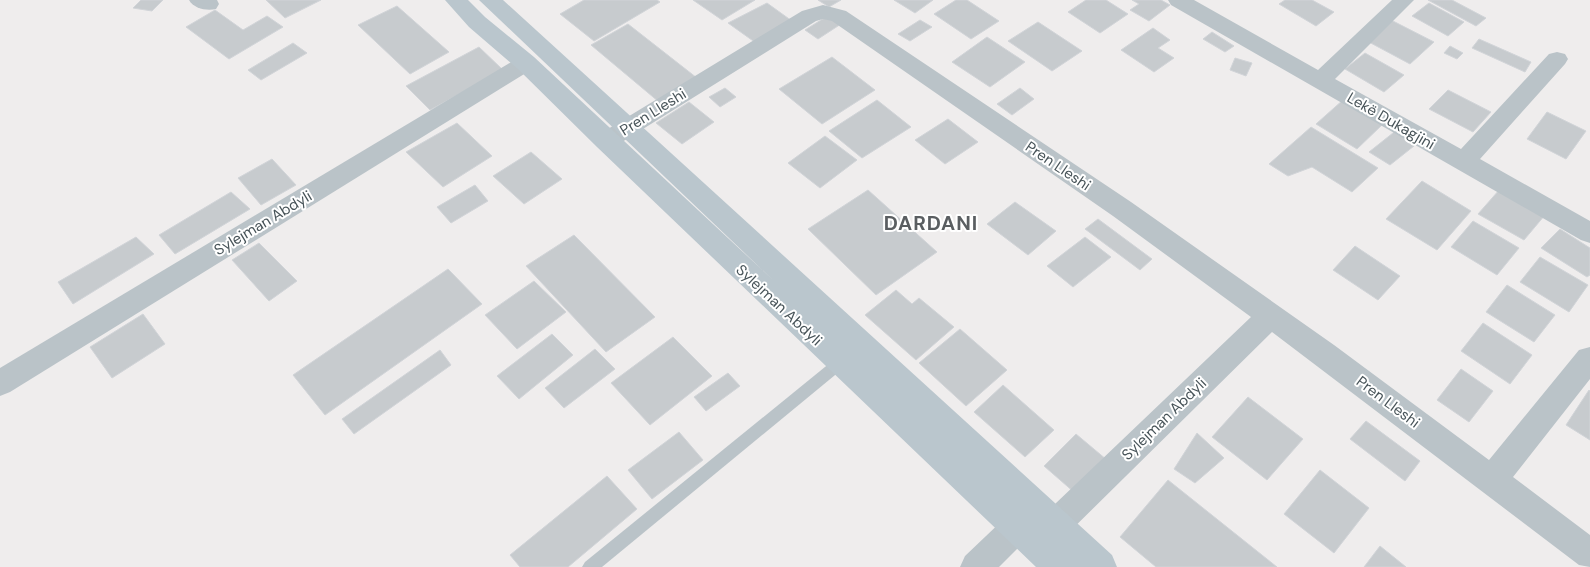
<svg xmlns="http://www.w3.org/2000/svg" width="1590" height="567" font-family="'DM Sans',sans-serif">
<rect width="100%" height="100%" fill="#efeded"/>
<g fill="#c7cbce" stroke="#d1d4d8">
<polygon points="141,0 163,0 152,11 133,8"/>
<polygon points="266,0 321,0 285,18"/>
<polygon points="584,0 657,0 660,2 594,41 560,14"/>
<polygon points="693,0 755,0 722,20"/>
<polygon points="818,0 841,0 829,7"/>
<polygon points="894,0 933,0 915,13"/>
<polygon points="956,0 967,0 999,21 971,39 934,14"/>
<polygon points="1086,0 1106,0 1128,14 1100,33 1068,12"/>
<polygon points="1132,0 1161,0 1170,5 1149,21 1130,10 1139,4"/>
<polygon points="1285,0 1312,0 1334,12 1316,26 1279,4"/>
<polygon points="1428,0 1452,0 1486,18 1476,26"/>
<polygon points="767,3 792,21 756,43 728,23"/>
<polygon points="1429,3 1464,22 1448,36 1412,16"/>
<polygon points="397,6 449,52 410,74 358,25"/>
<polygon points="215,10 243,30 267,16 283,27 229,59 186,27"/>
<polygon points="829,15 841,24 818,39 805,30"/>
<polygon points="920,20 932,27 910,41 898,34"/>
<polygon points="1391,20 1434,42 1410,64 1367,41"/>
<polygon points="1038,22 1082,51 1052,71 1008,41"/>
<polygon points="628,24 697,78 659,102 591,45"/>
<polygon points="1153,28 1170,40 1158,48 1174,58 1154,72 1121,50"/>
<polygon points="1212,32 1234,46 1225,52 1203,39"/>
<polygon points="987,37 1025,62 990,87 952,62"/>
<polygon points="1479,39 1531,62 1525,72 1472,48"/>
<polygon points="293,43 307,53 261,80 248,70"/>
<polygon points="1450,46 1463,53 1457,59 1444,53"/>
<polygon points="479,47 503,70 430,110 406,86"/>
<polygon points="1365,53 1404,75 1384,92 1345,69"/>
<polygon points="832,57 875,90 822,124 779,89"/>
<polygon points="1235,58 1252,63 1246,76 1230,70"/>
<polygon points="725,88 736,97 720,107 709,97"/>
<polygon points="1020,88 1034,99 1012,115 997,104"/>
<polygon points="1448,90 1491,112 1473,132 1429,109"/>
<polygon points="877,100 911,127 862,158 829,131"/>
<polygon points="1343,100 1383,124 1357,149 1316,124"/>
<polygon points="689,102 714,122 682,144 656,123"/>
<polygon points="1547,112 1586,131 1566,159 1527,139"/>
<polygon points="948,119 978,142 945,164 915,140"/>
<polygon points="457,123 492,156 443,187 406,152"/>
<polygon points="1311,127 1378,168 1352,192 1312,167 1288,176 1269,164"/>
<polygon points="1398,129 1419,142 1390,165 1369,152"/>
<polygon points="825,136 857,160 820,188 788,163"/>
<polygon points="531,152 562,179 524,204 493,176"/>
<polygon points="272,159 296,185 261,205 238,178"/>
<polygon points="1422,181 1471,211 1437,250 1386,219"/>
<polygon points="475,185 488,201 451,223 437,207"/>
<polygon points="1500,189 1545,215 1524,240 1478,214"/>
<polygon points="868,190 937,252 876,295 808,229"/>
<polygon points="231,192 250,209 175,254 159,235"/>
<polygon points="1015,202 1056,231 1028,255 987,224"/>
<polygon points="1098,219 1152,259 1140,270 1085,229"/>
<polygon points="1473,221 1519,248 1497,275 1451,247"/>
<polygon points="1560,229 1590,248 1590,275 1587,277 1541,248"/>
<polygon points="574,235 655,317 606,352 526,266"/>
<polygon points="136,237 154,254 73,304 58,282"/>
<polygon points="1085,237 1111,257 1073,287 1047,266"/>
<polygon points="259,243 297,281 269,301 232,260"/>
<polygon points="1355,246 1400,276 1378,300 1333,270"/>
<polygon points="1540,257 1588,285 1569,312 1520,282"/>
<polygon points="448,269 482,304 325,415 293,375"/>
<polygon points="534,281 566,312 517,349 485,315"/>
<polygon points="1507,285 1555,315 1534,342 1486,312"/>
<polygon points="896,290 912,304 919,298 954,327 916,360 865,315"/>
<polygon points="143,314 165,344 112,378 90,347"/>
<polygon points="1483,323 1532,355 1510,384 1461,351"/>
<polygon points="960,329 1007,370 966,406 919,363"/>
<polygon points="552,334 573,355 519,399 497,376"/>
<polygon points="673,337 712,376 650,425 611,383"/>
<polygon points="595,349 615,369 564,408 545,388"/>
<polygon points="440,350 451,365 354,434 342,419"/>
<polygon points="1461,369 1493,391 1469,422 1437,400"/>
<polygon points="728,373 740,386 706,411 694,397"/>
<polygon points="1003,385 1054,430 1025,457 974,412"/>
<polygon points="1589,390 1590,391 1590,440 1566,425"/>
<polygon points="1248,397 1303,439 1267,480 1212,437"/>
<polygon points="1366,421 1420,461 1405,481 1350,439"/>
<polygon points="679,432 703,460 652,499 628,470"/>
<polygon points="1197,433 1224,458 1195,483 1174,469"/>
<polygon points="1076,434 1107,460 1075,493 1044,466"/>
<polygon points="1320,470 1369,508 1334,553 1284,514"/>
<polygon points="607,476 637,509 568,567 520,567 510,555"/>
<polygon points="1168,480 1277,567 1156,567 1120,537"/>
<polygon points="1380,546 1406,567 1364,567"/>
</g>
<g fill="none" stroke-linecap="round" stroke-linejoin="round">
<polygon fill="#bac3c8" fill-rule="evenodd" points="841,356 846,358 848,362 846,366 602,567 582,567 585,562 836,358"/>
<g fill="#bac3c8" fill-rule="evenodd">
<path d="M189,0h28l2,4 -3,5c-9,2 -22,0 -27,-9z"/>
<polygon points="1168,0 1194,0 1318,70 1392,0 1414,0 1335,79 1461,149 1549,54 1557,52 1565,54 1568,59 1565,64 1480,159 1590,221 1590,243 1581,240 1171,5"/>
<polygon points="823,5 846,11 1131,202 1334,345 1489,460 1579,350 1590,347 1590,379 1513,477 1590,535 1590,567 1579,565 1272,332 1052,549 1041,554 1030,549 1026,540 999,567 960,567 965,556 1007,516 1018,512 1029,516 1033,525 1251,317 1113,216 832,21 823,19 816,21 614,147 606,150 598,147 594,141 598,135 802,11"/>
<polygon points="526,55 534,58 537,63 534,68 10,392 0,396 0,368 518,58"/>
</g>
<polygon fill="#bac6cd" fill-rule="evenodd" points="445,0 468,0 485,17 534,57 773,280 479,0 503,0 1112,555 1117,567 1036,567 597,147 518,69 469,27"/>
</g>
<g text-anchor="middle" stroke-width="4" stroke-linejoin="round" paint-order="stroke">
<g font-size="15" fill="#475358" stroke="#fff">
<text transform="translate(653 112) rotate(-32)" y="5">Pren Lleshi</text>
<text transform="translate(1391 121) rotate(30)" y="5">Lekë Dukagjini</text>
<text transform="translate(1058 166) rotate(34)" y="5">Pren Lleshi</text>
<text transform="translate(263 223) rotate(-31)" y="5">Sylejman Abdyli</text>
<text transform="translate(779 305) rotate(43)" y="5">Sylejman Abdyli</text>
<text transform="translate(1388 402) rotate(37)" y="5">Pren Lleshi</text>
<text transform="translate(1164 419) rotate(-44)" y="5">Sylejman Abdyli</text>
</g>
<g font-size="20" font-weight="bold" letter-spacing="1" fill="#5a5e61" stroke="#fff">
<text x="931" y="230">DARDANI</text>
</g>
</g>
</svg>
